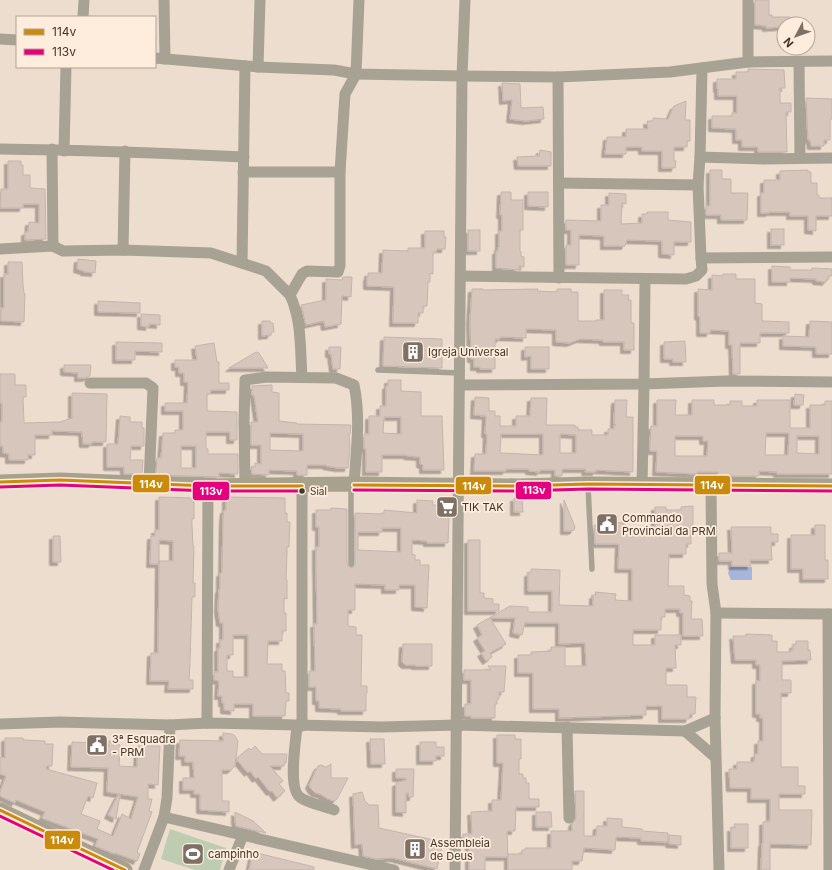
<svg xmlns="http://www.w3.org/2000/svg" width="832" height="870" font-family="Inter,sans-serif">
<defs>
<filter id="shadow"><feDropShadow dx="-3.5" dy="3.5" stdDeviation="0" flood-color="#0004"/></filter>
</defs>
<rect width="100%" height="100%" fill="#edddcf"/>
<polygon fill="#beccb2" points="170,829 226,848 220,870 195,870 161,859"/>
<polygon fill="#a6b6db" points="730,567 752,567 752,580 731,580 728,573"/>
<g fill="#d7c6bc" stroke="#c3b4ac" fill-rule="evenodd" filter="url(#shadow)">
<polygon points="755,0 769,0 769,15 772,15 772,17 790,17 790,24 784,24 784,26 780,27 766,28 766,26 755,25"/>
<polygon points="748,69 784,70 785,88 780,88 780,103 791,103 791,112 786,112 787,152 758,152 758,147 742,147 742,140 736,140 736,129 712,128 712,116 732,116 732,113 737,113 737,96 718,96 718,89 717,89 717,79 736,79 736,72 748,72"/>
<polygon points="502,83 520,84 521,108 543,107 544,119 526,121 510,119 512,100 503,101"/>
<polygon points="806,98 832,99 832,119 830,119 830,140 824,140 824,146 811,146 810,140 808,140"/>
<polygon points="686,101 685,120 690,120 690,141 687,141 687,147 674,147 674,161 676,161 675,168 662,168 662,151 642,151 642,147 626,147 626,154 605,154 607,137 626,137 626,129 648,129 647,121 653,121 653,118 668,119 674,106"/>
<polygon points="540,150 551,152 551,166 518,166 517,157 539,156"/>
<polygon points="8,161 21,161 21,165 23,165 23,175 30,175 30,188 45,189 46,239 25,240 25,232 28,232 29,222 39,223 39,204 23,204 23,208 0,208 1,189 8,189"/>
<polygon points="710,170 722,170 722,179 731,179 731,193 748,193 747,220 721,220 721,215 706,215 706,206 710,206"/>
<polygon points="808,170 808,172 811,172 811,183 817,183 817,195 819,195 819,198 832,198 832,216 816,216 816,231 808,230 808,216 790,216 790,212 769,212 769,213 761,213 761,193 764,193 764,180 780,180 780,171"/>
<polygon points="501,192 511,192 511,200 523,200 523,230 520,230 520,251 521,252 521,256 524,257 524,267 519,266 519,270 496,268 496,251 498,251 498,247 499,247 499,231 502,231 502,215 500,215"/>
<polygon points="528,192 548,192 548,207 528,206"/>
<polygon points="609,193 626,194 626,204 622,203 621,224 642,223 642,214 647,214 647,212 668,212 668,220 691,222 691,242 674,242 674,255 662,254 662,241 627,240 625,246 604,246 604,236 579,235 579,265 566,265 566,245 571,245 571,230 566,230 566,220 601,221 601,205 609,205"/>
<rect x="771" y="229" width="13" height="16"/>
<rect x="468" y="230" width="12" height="21"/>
<polygon points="425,231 444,231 444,237 446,237 445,249 437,249 436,252 433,252 433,274 430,273 430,282 428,282 427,306 423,306 423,313 418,313 418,323 393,323 394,287 367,286 367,277 368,277 368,273 382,273 383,250 408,251 408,248 425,248"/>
<polygon points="78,259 96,261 95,273 84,272 84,271 77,269"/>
<polygon points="8,262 22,262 23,285 24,293 25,294 24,322 1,321 1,308 4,308 4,274 8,274"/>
<polygon points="772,266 790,267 790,270 812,270 812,268 832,269 832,276 828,276 828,280 826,280 826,282 816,281 816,279 790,278 790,282 772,282"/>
<polygon points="723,274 736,274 736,279 755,279 755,303 762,304 762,321 789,322 789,333 760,333 760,343 740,343 740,374 733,374 732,345 729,345 729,331 710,330 710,333 700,333 700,317 698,316 698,289 712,290 712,275 723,276"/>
<polygon points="343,277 352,277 351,297 342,296 341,324 325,327 324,321 306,325 301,305 326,300 326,279 342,280"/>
<polygon points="472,289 483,289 483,290 538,289 537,291 557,292 557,289 571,289 571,292 578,292 578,321 596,321 596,320 604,320 604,290 622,290 622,295 629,295 628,300 631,300 631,323 634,323 634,350 624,350 624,342 603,342 603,340 580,339 570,343 556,342 556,330 526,329 526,338 500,337 500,339 495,339 495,369 480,369 480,367 474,367 474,359 471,359 470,321"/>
<polygon points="98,301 140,303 140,313 98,312"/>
<polygon points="141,314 160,315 160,325 149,324 149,327 141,326"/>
<polygon points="262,321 270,321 271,323 273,323 274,332 271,332 271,335 262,336"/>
<polygon points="810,321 832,322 832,354 816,354 816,347 783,346 783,336 809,337"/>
<polygon points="384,337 442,339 442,368 383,366"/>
<polygon points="685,341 686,362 673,362 673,359 664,359 664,342"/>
<polygon points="116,342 162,343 162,352 135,351 135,360 116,360"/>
<path d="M214,343l3,19h2v21h10v7h-18l-1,4h-3v17l30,1v28h-7v-8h-24v17h2v5h30v20l-19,-1v4l-63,-2 1,-17h4l2,-25h12v-3h8v-19h-18v-8h22l1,-21h-4v-9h-5v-6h-4v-7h22l-2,-14zM181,446h15v22h-15z"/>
<polygon points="329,347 341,347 340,369 333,369 331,354 329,354"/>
<polygon points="525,347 549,347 549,369 531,369 531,356 525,357"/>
<polygon points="256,352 259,353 268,368 229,368"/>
<polygon points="64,365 91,365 90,376 85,378 78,378 78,373 64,372"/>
<polygon points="0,374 15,374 15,385 26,385 26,397 23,397 24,423 60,422 72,418 72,393 107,394 106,442 92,442 92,444 83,444 82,432 52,431 52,435 35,435 35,455 28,455 28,460 9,460 9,454 3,453 3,446 0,446 0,422 2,422 2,403 0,403"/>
<path d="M388,380h13v11l20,1v24h21l2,54h-21v-5l-3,-1v-7h-2l-11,-1v-1h-25v17h-16v-23h-2v-15h5v-18h11v-10h6v-20h2zM384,417h17v17l-18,-1z"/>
<path d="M272,385v7l7,1v28l18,2v1l54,1 -1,9h-1l1,14 -2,20h-10l-12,-2v-1h-19v10h-10v-4l-28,-1v5l-17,-1v-7h3v-4l6,1v-19h-10v-23h7l-4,-27h-2v-9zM270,433l33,1v17l-33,-1z"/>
<polygon points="795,394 804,395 803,405 794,405"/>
<path d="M475,397l14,1v13h6v5h5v10h16v-10h14l1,-18h16l-1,27h29v2h3v3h14v5h16v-6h6v-4h2l-2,-1 1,-24h12l-1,17h7v55l-37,-2v2h-11l1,-3h-24v7h-7v-6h-15v2l-11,-1v-2h-23v2h-32l1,-17h11l1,-20h-2l1,-18 -12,-1zM501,434h42v21l-43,-2zM560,434l16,1v18h-16z"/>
<path d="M657,400h19l-1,15h17v-15h22v5h16v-4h12v5h15v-6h33v28h20v-23h15v-4h7v73h-55v-2l-18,-1v5h-28l-13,-1v-3h-21v2l-41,-2 1,-21h-7v-7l1,-18h6zM766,433h23l-1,22h-23zM675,436h28v5h5l-1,15h-32zM797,436h22v18l-22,-1z"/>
<polygon points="120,416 130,417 130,422 142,422 142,428 144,428 144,446 131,446 130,460 143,460 142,474 124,474 124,467 107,467 107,444 118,444"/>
<polygon points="159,497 194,498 194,519 192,519 192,525 193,546 194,546 193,583 195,583 195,597 192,597 190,662 189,680 193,680 193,689 168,689 169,681 150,681 151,653 158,653 159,561 173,561 173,541 159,540 159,564 150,564 151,536 155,536 155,530 159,530"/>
<path d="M226,497l59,1v15h2v9h3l-1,25h-2v7l-1,26h1v19l-3,-1v15h2v18h-4v10h-14l-1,23h15v7h3l1,22h3v8h-3l-1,15h-32v-12h-19v7l-10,-1v-7h-2v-7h-4l1,-15 -5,-1v-8h4v-24h2v-8h3v-17h-3l-2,-14 1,-20h1v-16h2l1,-56 1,-7h2zM233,635h15v42h-15v-6h-6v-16h6z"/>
<polygon points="514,498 522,498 523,512 514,512"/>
<path d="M417,500l16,1 -1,4h5v4h4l5,7h3l-1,27h-21v-2l-15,-1v14l3,1v5h5v5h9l-2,43 -12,-1v-22h-16v5h-14v-5l-30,-1v26h-7v16l8,1v8h6l-1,51h6v7h-1v18h-25v-2l-22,-1v-7h-3v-14h-7v-16h6l-1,-47h3l-1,-61v-16h3v-20h-3v-17h15v-2l16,1v55l2,3 2,1 3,-2 1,-2v-51l26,1 3,-1v-3l33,3zM382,528h19v24l-43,-2v-18h24z"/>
<polygon points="564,500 575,527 574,530 571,531 564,531"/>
<polygon points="693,506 693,525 691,525 691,544 686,544 686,554 669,554 668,586 684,586 684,595 690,596 690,601 692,601 691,619 702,619 703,636 683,636 683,613 680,613 680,609 665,609 665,617 661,617 661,630 633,630 633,645 655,645 655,635 681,635 681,645 675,645 676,668 666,668 666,685 687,685 687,697 696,697 695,714 690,714 689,719 662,719 662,706 646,706 646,715 559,718 559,709 533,709 533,673 518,673 518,655 531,655 531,652 551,651 551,647 565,647 565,666 586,666 585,643 559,644 559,623 525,623 522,635 513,633 515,618 490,618 506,644 490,653 492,657 486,661 481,653 485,651 477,638 482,635 477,625 510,606 528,607 528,612 552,612 552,591 528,591 528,573 531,573 531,569 560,570 559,605 593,606 593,595 596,595 595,592 616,594 615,600 632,601 632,569 618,569 619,544 595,544 594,525 600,526 600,522 624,523 624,532 655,532 655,507 666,507 666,510 681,510 681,507"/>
<polygon points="815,525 825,525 825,560 828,560 828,579 803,579 803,569 791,569 791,535 815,535"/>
<polygon points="731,527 771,527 771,534 778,534 778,542 771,542 772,560 750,560 751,566 732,566 732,561 719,561 719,553 732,553"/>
<polygon points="53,536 60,536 61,562 53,562"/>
<polygon points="468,540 480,540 480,593 484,593 484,598 493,599 493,604 499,604 499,611 468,611"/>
<polygon points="746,634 772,635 772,641 777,641 777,652 791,652 791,650 793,650 793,645 796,645 796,641 808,641 808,650 810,650 811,660 782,661 782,680 791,680 791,693 781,693 781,767 798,767 798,786 805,786 805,794 779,794 779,810 812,810 811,845 770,844 770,870 761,870 762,843 763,843 763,822 770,821 770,799 751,799 751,788 730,788 729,769 737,769 737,762 754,762 755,754 758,754 758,741 763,741 763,718 760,718 760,714 756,714 756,681 760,681 760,665 756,665 756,660 735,660 733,636 746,636"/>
<polygon points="403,644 432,644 432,666 415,666 415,665 405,665 402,662"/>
<polygon points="488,666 506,666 504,692 499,692 499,699 497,699 497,704 495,704 495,718 471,718 471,716 465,716 465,704 471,704 471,680 464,680 464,670 491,670"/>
<polygon points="223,733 232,734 235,736 238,741 235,766 231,770 222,770 222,801 229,801 229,812 200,810 200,794 194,794 194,790 183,790 183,778 194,778 193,762 185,762 185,756 179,756 180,740 223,741"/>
<polygon points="497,735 515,735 515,739 521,739 521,759 519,759 519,774 523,774 523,778 526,778 526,783 529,783 529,799 539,799 539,807 516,807 515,831 509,831 507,832 508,857 485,857 485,870 469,870 469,842 463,842 463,834 472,834 471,812 492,811 492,800 501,800 503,763 497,763"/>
<polygon points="5,738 23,738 23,740 45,741 45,744 53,744 52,766 47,766 46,769 97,783 93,798 88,796 81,814 100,821 97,829 113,836 122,814 131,819 138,797 107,792 108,768 71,767 72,742 95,743 95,746 109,746 109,741 118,742 118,744 120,745 119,766 137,767 138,746 160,746 158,785 148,784 148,799 152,799 149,811 152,812 137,852 140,854 137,861 115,853 115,854 95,846 98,839 42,818 45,812 16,800 15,803 0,796 0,792 6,776 0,774 0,757 5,758"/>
<polygon points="370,739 384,739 385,764 371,764"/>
<polygon points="420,742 436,742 436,747 444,747 444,756 436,756 436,761 420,761"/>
<polygon points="255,746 262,754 287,754 286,763 284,763 284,766 270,766 283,781 279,784 285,791 277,798 272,791 270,792 258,777 256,779 250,771 248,773 236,759 249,748 251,750"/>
<polygon points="331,764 331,778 348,778 337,799 334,801 328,799 320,794 315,793 311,789 309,785 318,766 321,765 326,767"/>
<polygon points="396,769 414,769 413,797 409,797 408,793 406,793 406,813 396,812 396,783 406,780 406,778 396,778"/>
<polygon points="575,791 584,791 584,836 596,836 597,826 607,826 607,818 622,819 622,827 642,829 642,831 668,833 668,842 641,841 641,838 616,837 615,850 584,848 582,861 572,861 572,870 508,870 508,854 522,854 522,850 525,850 525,848 551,848 551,831 572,831 572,824 576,818"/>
<polygon points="362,792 365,801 369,805 378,805 379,828 443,842 437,869 393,858 376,859 363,856 362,844 355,845 353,794"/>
<polygon points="118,795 120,795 116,819 108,815"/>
<polygon points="235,812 253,821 266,833 236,826 235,820"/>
<polygon points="536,812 551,812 552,827 536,827"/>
<polygon points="734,824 748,824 748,848 731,848 731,828 735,828"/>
<polygon points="669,835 681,836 681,845 669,844"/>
<polygon points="253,852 314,867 314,870 249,870"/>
</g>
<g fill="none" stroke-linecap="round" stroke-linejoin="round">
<g stroke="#a7a293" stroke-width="5.5">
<polyline points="378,370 460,373"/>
<polyline points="588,485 592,569"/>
<polyline points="351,564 351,484"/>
</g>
<g stroke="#a7a293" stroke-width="11">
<polyline points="164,0 165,59"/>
<polyline points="83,17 84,0"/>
<polyline points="0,39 17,40"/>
<polyline points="155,58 258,67 334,70 356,74 462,76 558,77 670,72 748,62 832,61"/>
<polyline points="748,62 748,0"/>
<polyline points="799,62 800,158"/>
<polyline points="258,67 260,0"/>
<polyline points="558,77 559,278"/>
<path d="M0,149c81,1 162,4 244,8"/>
<polyline points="52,149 53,246"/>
<polyline points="64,151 66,67"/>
<polyline points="700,157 764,159 832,158"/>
<polyline points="243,172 340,172"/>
<polyline points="559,183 698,185"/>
<polyline points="0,249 53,246 63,251 123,250 211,253 266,271 290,295 302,274 307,271 338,272 340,266 340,172 345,94 356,74 359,0"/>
<polyline points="123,250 125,151"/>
<polyline points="701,258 698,185 700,157 702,68"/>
<polyline points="242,263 245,66"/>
<polyline points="461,276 686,279 696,276 702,270 701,258 832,257"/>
<path d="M290,295c12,26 10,54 12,82"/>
<polyline points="90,383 146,383 153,388 149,484"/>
<polyline points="460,385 644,384 726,381 832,382"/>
<polyline points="642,485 644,384 645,279"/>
<polyline points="711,485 712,584 716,613 715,718 719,870"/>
<path d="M245,486l-1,-65 1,-41 22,-3 69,1 18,7c7,32 2,67 0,100"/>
<polyline points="302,486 302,726"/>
<polyline points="716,613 832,614"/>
<polyline points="828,614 829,870"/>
<polyline points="207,723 208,486"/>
<polyline points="0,724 60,722 170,725 207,723 382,727 457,725 685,731 715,718"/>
<path d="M297,726c-1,15 -10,64 4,72 10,6 23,8 33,12"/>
<polyline points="567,727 569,818"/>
<polyline points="685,731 715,757"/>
<polyline points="164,817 394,870"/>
<polyline points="144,870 164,817 167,798 170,725"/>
<polyline points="229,870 243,835"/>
<polyline points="455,870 462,76 465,0"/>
</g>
<g stroke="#a7a18e" stroke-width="15">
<polyline points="0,482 60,480 208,486 351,484 519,486 588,484 832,486"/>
<polyline points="0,810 125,870"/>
</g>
<g stroke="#feecdc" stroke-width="6">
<g id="bus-1">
<polyline points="0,482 60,480 208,486 302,486"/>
<polyline points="354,485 519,486 588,484 832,486"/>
<polyline points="0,810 125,870"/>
</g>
</g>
<g stroke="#feecdc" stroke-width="6">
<g id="bus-2">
<polyline points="0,487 60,485 208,491 302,491"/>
<polyline points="354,490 519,491 588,489 832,491"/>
<polyline points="0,816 113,870"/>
</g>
</g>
<use href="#bus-1" stroke="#ca8a0b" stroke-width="3"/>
<use href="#bus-2" stroke="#e5007d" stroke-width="3"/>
</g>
<defs>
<g id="building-square" transform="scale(1.15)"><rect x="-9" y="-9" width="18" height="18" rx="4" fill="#7e7065" stroke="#feecdc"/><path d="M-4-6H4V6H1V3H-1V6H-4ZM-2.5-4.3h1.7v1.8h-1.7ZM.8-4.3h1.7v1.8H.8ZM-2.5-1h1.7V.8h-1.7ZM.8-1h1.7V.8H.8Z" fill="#fff"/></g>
<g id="supermarket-square" transform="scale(1.15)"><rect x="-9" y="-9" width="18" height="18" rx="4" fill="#7e7065" stroke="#feecdc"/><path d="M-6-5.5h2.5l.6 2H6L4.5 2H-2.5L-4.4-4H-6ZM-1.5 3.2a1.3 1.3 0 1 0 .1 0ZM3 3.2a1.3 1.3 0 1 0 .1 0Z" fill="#fff"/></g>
<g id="civic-square" transform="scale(1.15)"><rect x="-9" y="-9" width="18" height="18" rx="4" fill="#7e7065" stroke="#feecdc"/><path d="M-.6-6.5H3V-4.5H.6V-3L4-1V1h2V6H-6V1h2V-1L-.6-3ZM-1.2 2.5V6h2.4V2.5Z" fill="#fff"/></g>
<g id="stadium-square" transform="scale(1.15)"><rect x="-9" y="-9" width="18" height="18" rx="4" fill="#7e7065" stroke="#feecdc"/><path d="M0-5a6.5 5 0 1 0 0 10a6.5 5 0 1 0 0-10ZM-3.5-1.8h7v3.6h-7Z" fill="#fff"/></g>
</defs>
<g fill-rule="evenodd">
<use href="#building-square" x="413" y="352"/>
<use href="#supermarket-square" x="447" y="507"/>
<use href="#civic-square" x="607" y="524"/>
<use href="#civic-square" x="97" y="745"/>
<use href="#building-square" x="415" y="849"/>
<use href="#stadium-square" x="193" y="854"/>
</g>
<circle fill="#42362c" stroke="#feecdc" stroke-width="1.5" cx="302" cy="491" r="3.5"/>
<g text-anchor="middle" stroke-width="3.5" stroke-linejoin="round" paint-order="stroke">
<g font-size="10" fill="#42362c" stroke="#feecdc" text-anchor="start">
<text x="310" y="495">Sial</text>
</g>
<g font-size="11" fill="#42362c" stroke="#feecdc" text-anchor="start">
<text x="428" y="356">Igreja Universal</text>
<text x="462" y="511">TIK TAK</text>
<text x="622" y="522">Commando<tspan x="622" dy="13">Provincial da PRM</tspan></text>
<text x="112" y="743">3ª Esquadra<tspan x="112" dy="13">- PRM</tspan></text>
<text x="430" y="847">Assembleia<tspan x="430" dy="13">de Deus</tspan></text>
<text x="208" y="858">campinho</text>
</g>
</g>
<g stroke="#feecdc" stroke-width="1.5">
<rect x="132" y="474" width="38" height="19" rx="4" fill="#ca8a0b"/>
<rect x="694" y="475" width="37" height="20" rx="4" fill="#ca8a0b"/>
<rect x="455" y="476" width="37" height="19" rx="4" fill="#ca8a0b"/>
<rect x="515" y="481" width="37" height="19" rx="4" fill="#e5007d"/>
<rect x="192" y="481" width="38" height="20" rx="4" fill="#e5007d"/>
<rect x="44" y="830" width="37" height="20" rx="4" fill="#ca8a0b"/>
</g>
<g font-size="11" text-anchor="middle" font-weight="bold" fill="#fff">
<text x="151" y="488">114v</text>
<text x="712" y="489">114v</text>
<text x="474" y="490">114v</text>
<text x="534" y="494">113v</text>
<text x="211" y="495">113v</text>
<text x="62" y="844">114v</text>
</g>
<rect x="16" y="16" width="140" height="52" fill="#feecdc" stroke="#b3a396"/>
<rect x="24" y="29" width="20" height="6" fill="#ca8a0b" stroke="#b3a396"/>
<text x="52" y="36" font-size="12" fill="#42362c">114v</text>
<rect x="24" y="49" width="20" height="6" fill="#e5007d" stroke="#b3a396"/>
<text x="52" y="56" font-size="12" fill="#42362c">113v</text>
<g transform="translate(796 36) rotate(229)"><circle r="19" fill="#feecdc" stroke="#b3a396"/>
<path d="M0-3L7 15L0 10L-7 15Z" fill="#7e7065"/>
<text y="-6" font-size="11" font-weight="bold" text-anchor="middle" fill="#42362c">N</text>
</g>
</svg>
